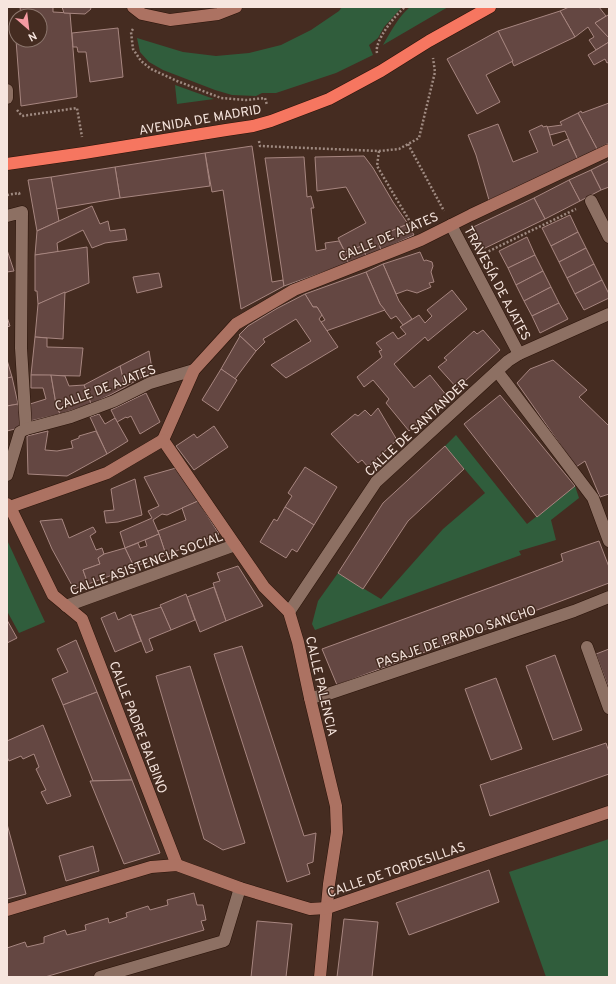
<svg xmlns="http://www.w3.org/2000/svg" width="616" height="984" font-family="Overpass,sans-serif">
<rect width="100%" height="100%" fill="#452c21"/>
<g fill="#305d3c">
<polygon points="342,7 402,7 384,27 378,38 369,45 373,55 336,73 276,93 262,93 256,96 232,95 215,90 163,70 149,62 140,52 137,38 183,52 216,56 249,53 281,45 311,30 339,11"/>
<path d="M410,7h38l-65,38c8,-14 16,-29 27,-38z"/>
<polygon points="175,85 214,99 177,104"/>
<polygon points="456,435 527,524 575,486 579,498 551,520 556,540 519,551 521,555 315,630 312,624 318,601 338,573 381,599 443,529 485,493 445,446"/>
<polygon points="7,540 45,622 19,633 7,611"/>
<polygon points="609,839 609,977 546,977 509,872"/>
</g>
<g fill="#644742" stroke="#a78680">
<polygon points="20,7 53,7 53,12 70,13 77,97 21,106 16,40 40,40 40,16 21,16"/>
<polygon points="62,7 90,7 91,9 85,14 64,13"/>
<polygon points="569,7 599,7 606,16 595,23 609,38 609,42 596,50 589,40 594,37 588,27 575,37 560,11"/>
<polygon points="560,11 575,37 514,66 498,31"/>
<polygon points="608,15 609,18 609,38 595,23"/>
<polygon points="118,28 123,77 90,82 86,52 78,52 77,47 73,47 72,33"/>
<polygon points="498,31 513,61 486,75 500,102 477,114 447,59"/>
<polygon points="609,42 609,62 607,63 605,59 594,65 588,55"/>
<polygon points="609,103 609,143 597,149 578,113 581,111 582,113"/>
<polygon points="578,113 597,149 578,160 565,131 550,135 547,127 562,125 560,122"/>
<polygon points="498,124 513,162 538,152 529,131 542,125 543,127 547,126 553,146 568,139 578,160 489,200 476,155 468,135"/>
<polygon points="252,146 272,282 283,280 284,286 241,309 223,190 212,192 205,153"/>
<polygon points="205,153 210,186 120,198 115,167"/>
<polygon points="364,156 373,168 393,202 408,224 377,237 381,250 366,256 362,246 345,252 338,238 366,223 346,187 317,191 315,157"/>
<polygon points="304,157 307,197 311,196 314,208 311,208 316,251 326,249 325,243 339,241 345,252 342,253 349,263 284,286 265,158"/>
<polygon points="609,161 609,187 601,190 591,170"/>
<polygon points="115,167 120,198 56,209 51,177"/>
<polygon points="591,170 601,190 580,201 569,180"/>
<polygon points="51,177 59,221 37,231 28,180"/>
<polygon points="569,180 580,201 545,219 534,198"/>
<polygon points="534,198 545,219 479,251 469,229"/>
<polygon points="92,206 100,224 108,221 110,231 125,229 127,240 105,243 92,248 83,230 57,243 58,252 35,255 37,231"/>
<polygon points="570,215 578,232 551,246 542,228"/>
<polygon points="408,224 414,235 381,250 377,237"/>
<polygon points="578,232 586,248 559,262 551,246"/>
<polygon points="527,237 535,255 508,268 499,251"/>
<polygon points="362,246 366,256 349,263 342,253"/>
<polygon points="87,247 89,283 38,304 37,291 35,291 35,255"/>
<polygon points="586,248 594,264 567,278 559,262"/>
<polygon points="7,250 14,271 7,272"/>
<polygon points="420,252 424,261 426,260 432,262 433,266 431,272 434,282 429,283 431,287 417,293 407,290 396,294 383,264"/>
<polygon points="535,255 543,271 516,285 508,268"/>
<polygon points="383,264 399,301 412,319 403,325 396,316 391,319 380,304 366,272"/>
<polygon points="594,264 602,280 575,294 567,278"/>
<polygon points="543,271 551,287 524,301 516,285"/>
<polygon points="366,272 380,304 385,310 326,331 321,322 325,320 317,307 313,307 305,294"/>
<polygon points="159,273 162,287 137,293 133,277"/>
<polygon points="602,280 609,294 609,298 584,310 575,294"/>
<polygon points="551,287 559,303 532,316 524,301"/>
<polygon points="452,290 467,309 428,341 425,337 394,364 414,388 430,375 447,396 409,431 386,403 389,399 373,380 364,387 357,377 382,357 379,351 382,350 376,343 393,332 398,339 406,334 400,327 419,315 425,323 432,316 427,310"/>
<polygon points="65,292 63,339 35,337 38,304"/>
<polygon points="305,294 313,307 317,307 322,315 319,319 338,347 286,378 271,365 311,341 296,319 263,339 265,342 256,351 239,335 248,326 276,309"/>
<polygon points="559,303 568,319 540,333 532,316"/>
<polygon points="7,317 10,326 7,327"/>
<polygon points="483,330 500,350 457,388 438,367 447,360 444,358 474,331 477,334"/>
<polygon points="240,336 256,351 235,379 221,369"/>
<polygon points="35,337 47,338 47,347 83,348 80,376 31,375"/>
<polygon points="149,351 152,369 146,375 125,387 120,366"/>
<polygon points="7,360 12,377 7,378"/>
<polygon points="553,360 587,390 579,397 609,426 609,494 600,497 585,461 576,467 517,383 530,369"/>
<polygon points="120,366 125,387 110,395 91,404 84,385"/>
<polygon points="221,369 237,380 218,411 202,400"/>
<polygon points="31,375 51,375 56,404 60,414 30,421 30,404 46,399 43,388 31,388"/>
<polygon points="51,375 65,376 69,386 84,385 91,404 60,414 56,404"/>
<polygon points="12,377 18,404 7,406 7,378"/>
<polygon points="146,393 160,422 140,434 131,416 127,418 126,417 117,422 111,410"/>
<polygon points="500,395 575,486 537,517 464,424"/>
<polygon points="18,404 21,420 19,428 7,431 7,406"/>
<polygon points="378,408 397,440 368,467 362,460 358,463 331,434 355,414 358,416 365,410 371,416"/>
<polygon points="99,414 105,424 115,418 128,441 107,454 90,417"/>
<polygon points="214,426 228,447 194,470 176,446 194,434 197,438"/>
<polygon points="48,431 45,450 57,451 73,448 71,441 79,438 79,436 96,431 107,454 67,476 28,474 27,436"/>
<polygon points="445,446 464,469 408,521 363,589 338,573 383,503"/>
<polygon points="305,467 337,487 314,525 285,507 292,496 288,493"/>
<polygon points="176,468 198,501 167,515 162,514 153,520 159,534 125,548 120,532 152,518 148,511 159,506 144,477"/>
<polygon points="135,479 142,515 118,522 106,523 104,511 114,510 111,489"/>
<polygon points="198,501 219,534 166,555 158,531 186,520 182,508"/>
<polygon points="285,507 314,525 297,552 292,549 286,558 260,542 274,519 277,521"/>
<polygon points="62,519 69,538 93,527 96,532 90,536 96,550 102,548 104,554 98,558 100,564 83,570 88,584 74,589 52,549 40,521"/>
<polygon points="159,534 166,555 134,567 125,548 138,543 140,548 147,546 145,540"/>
<polygon points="599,541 609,567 609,583 337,685 322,649 563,561 561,554"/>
<polygon points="125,548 134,567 88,584 83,570 100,564 98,558 104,554"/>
<polygon points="238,566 263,606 226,621 213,583 220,581 217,573"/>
<polygon points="214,587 226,621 200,632 187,597"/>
<polygon points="186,594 195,620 171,630 160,605"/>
<polygon points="161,607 171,630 149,639 153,650 146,653 132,616"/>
<polygon points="115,612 118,620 131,614 141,641 115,652 101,618"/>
<polygon points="7,620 17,638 7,643"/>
<polygon points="76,640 97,692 63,705 52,679 68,672 57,649"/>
<polygon points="242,646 304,836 316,833 313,862 307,864 310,874 287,882 214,654"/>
<polygon points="609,649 609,689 596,654"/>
<polygon points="555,655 582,730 553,740 526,666"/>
<polygon points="190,666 245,843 223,850 204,839 156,676"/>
<polygon points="496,678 522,749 491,760 465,689"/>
<polygon points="97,692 132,780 93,781 63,705"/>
<polygon points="43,725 71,796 47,804 41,792 46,790 36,769 39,767 34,754 23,759 21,756 9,761 7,757 7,741"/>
<polygon points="606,743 609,752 609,774 490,816 480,785"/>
<polygon points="132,780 160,853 124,864 90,781"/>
<polygon points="7,824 26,894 7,899"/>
<polygon points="93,846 99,871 66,881 59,856"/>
<polygon points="489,870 499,902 409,935 396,903"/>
<polygon points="194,893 197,905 203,905 206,920 201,921 204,930 45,977 7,977 7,948 25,942 27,947 44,943 44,937 65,930 67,935 86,930 85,925 108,918 109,923 127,917 126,913 148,906 150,910 168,905 167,900"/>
<polygon points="344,919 378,922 372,977 337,977"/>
<polygon points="257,921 292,924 286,977 251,977"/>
</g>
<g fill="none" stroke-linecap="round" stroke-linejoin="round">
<g stroke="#2a1309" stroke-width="13">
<g id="street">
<polyline points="7,90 7,98"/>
<polyline points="591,201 609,237"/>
<polyline points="7,216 22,212 21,348 26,429 20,432 7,475"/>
<polyline points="451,225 519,354"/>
<polyline points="497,371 593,498 609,541"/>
<polyline points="26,429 71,417 114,401 150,383 194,370"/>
<polyline points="66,606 235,545"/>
<polyline points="289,612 376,482 508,361 519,354 609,314"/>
<polyline points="587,647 609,708"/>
<polyline points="310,698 328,694 574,611 609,597"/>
<polyline points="100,977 224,941 240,888"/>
</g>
</g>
<g stroke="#2a1309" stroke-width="13">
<g id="secondary">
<polyline points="133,7 142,14 170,20 218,14 236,7"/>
<polyline points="163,440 264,587 289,612 298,642 310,698 336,806 337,832 329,884 320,977"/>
<polyline points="163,440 194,370 236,324 294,290 421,240 471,215 609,150"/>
<polyline points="7,504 10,507 53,595 82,619 177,865"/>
<polyline points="10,507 107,473 163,440"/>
<polyline points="7,910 151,867 177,865 240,888 310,909 327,908 609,812"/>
</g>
</g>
<g stroke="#2a1309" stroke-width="13">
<polyline id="highway" points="7,164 84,153 226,130 253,126 271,121 329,99 381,71 429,41 490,7"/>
</g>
<g stroke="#9f8a81" stroke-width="2.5" stroke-dasharray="2 2" stroke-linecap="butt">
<polyline points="133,29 131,32 133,49 141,61 151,69 177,81 221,98 246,100 265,98 267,105"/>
<path d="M377,53c-3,-12 19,-39 28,-46"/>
<polyline points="17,110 22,116 77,108 82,137"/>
<polyline points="259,141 260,146 379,151 399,149 419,138 435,72 433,58"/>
<polyline points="408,144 444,211"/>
<polyline points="379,151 377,166 412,225"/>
<polyline points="7,195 19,193 20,196"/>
<polyline points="485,253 576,209"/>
</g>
<use href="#street" stroke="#8d7063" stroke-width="12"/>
<use href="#secondary" stroke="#ac7262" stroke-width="12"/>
<use href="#highway" stroke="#f67660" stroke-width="12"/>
</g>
<g text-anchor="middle" stroke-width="3" stroke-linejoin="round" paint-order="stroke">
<g font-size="13" fill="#f6e5de" stroke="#452c21">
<text transform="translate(200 119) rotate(-10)" y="5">AVENIDA DE MADRID</text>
<text transform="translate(388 236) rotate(-23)" y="5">CALLE DE AJATES</text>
<text transform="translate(498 283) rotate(62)" y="5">TRAVESÍA DE AJATES</text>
<text transform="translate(105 387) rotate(-21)" y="5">CALLE DE AJATES</text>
<text transform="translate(416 427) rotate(-43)" y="5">CALLE DE SANTANDER</text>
<text transform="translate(146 563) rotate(-20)" y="5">CALLE ASISTENCIA SOCIAL</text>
<text transform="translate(456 636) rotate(-19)" y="5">PASAJE DE PRADO SANCHO</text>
<text transform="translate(322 686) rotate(77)" y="5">CALLE PALENCIA</text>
<text transform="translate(139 727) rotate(69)" y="5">CALLE PADRE BALBINO</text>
<text transform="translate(396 869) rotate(-19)" y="5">CALLE DE TORDESILLAS</text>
</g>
</g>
<rect width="616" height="984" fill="none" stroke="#f6e5de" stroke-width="16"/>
<g transform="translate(28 28) rotate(152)"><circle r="19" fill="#452c21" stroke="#8c766d"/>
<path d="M0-3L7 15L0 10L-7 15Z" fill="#f49aa2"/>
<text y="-6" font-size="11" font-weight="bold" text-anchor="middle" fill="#f6e5de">N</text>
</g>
</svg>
